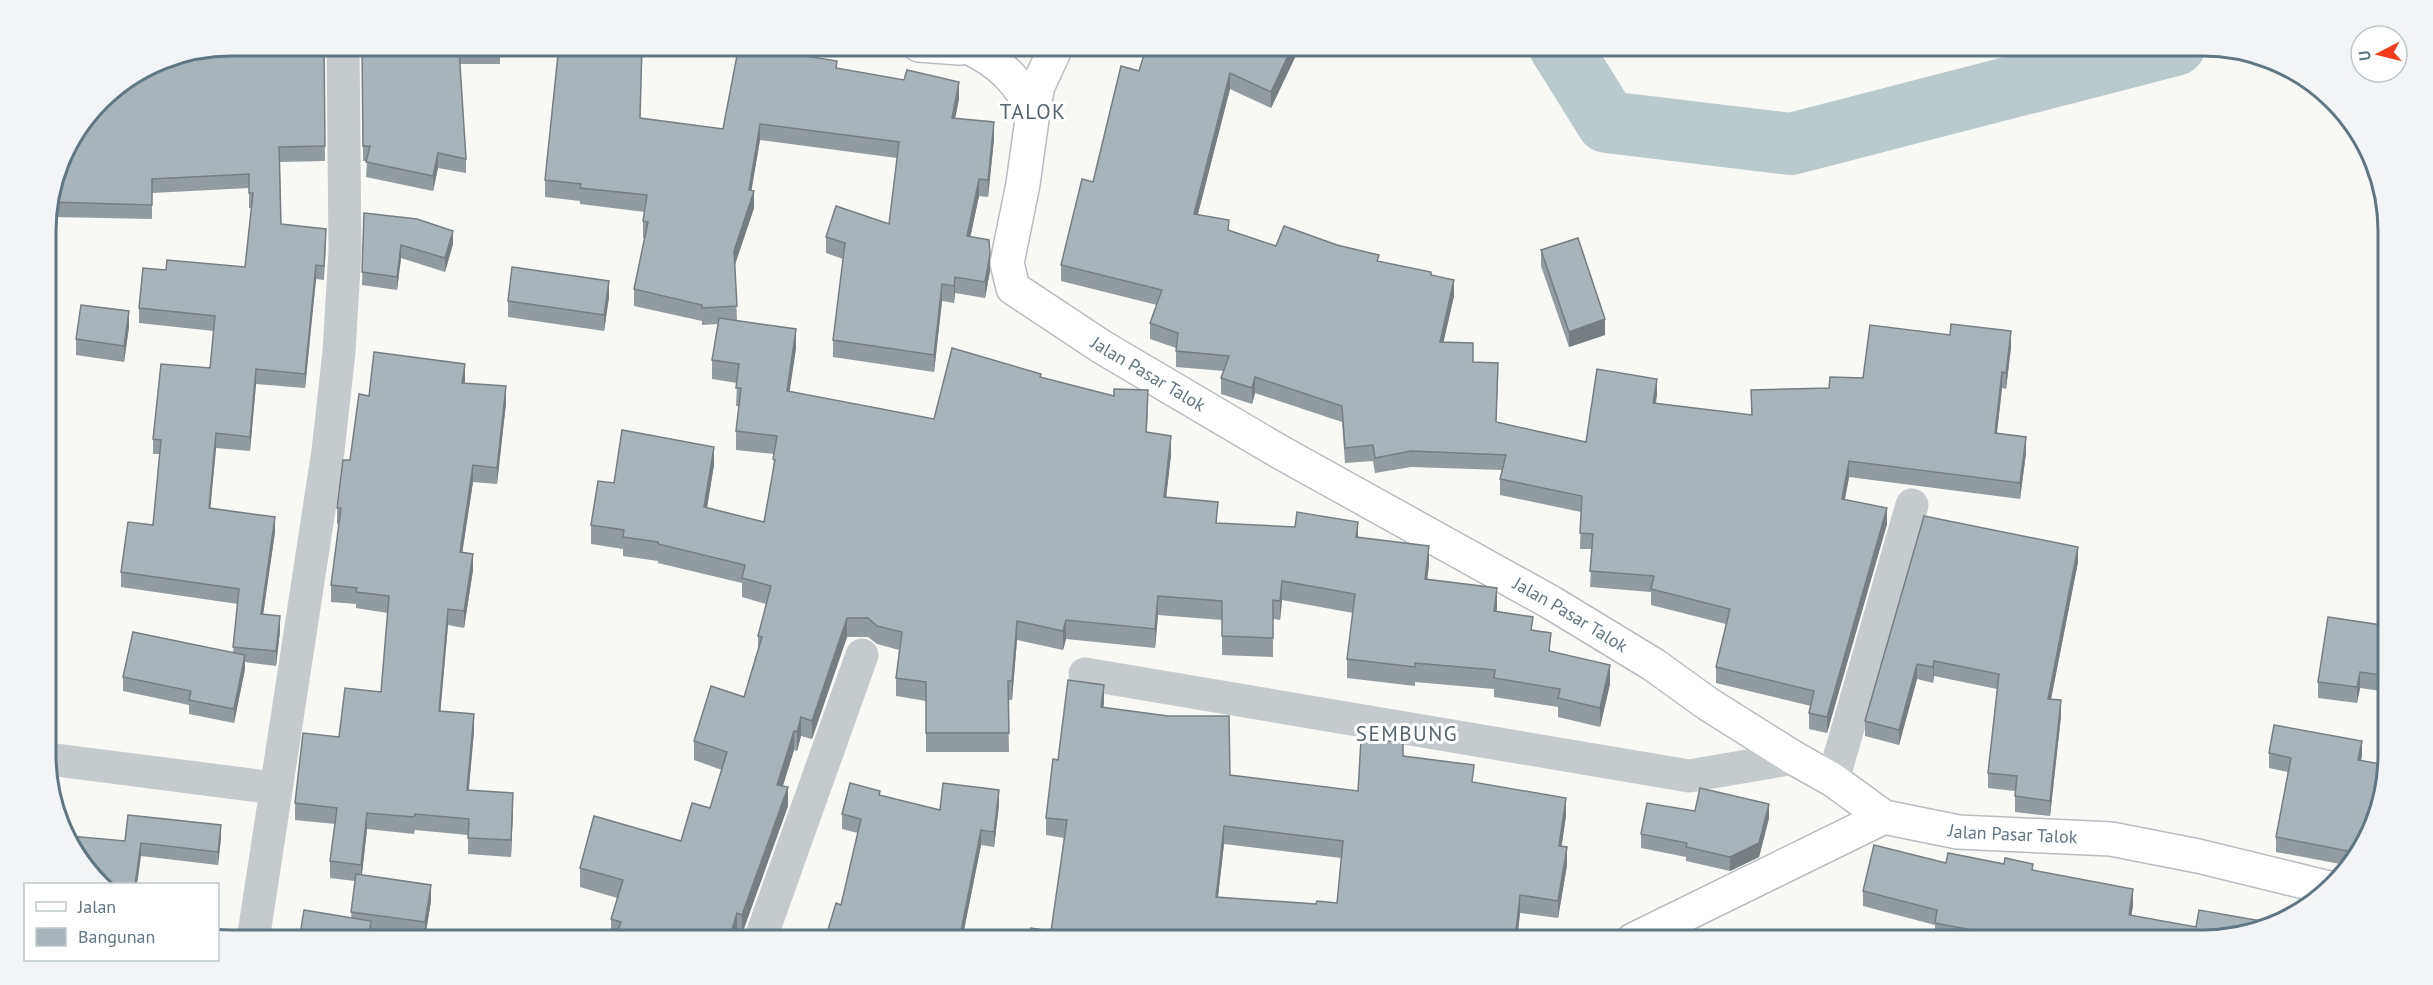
<svg xmlns="http://www.w3.org/2000/svg" width="2433" height="985" font-family="'PT Sans',sans-serif">
<rect width="100%" height="100%" fill="#f8f8f5"/>
<g fill="none" stroke-linecap="round" stroke-linejoin="round">
<polyline stroke="#bac9cc" stroke-width="62" points="1559,45 1607,122 1791,144 2175,45"/>
<g stroke="#b8bdc0" stroke-width="36">
<g id="major">
<path id="s1" d="M1057,45l-19,41 -5,26 -10,72 -16,79 6,25 89,59 178,105 272,151 102,62 54,39 86,54 39,22 51,37 74,15 153,7 87,17 131,32"/>
<path d="M968,47c31,15 51,33 65,65"/>
<polyline points="1633,940 1884,817"/>
</g>
</g>
<g stroke="#b9bdc0" stroke-width="36">
<polyline id="highway" points="919,45 959,48 991,45"/>
</g>
<g stroke="#c5cacd" stroke-width="33">
<polyline points="1085,674 1689,776 1794,758"/>
<polyline points="48,759 275,788"/>
<polyline points="1833,780 1912,505"/>
<polyline points="253,940 328,451 339,352 345,251 343,45"/>
<polyline points="760,940 862,655"/>
</g>
<use href="#major" stroke="#fff" stroke-width="33"/>
<use href="#highway" stroke="#fff" stroke-width="33"/>
</g>
<g fill="#919ba0" fill-rule="evenodd">
<polygon points="324,45 325,161 280,162 281,224 326,244 324,280 316,279 305,388 256,384 250,451 216,448 210,508 275,532 263,614 280,631 276,666 245,662 245,669 234,723 189,714 189,705 123,691 123,677 233,653 238,604 121,587 121,572 153,525 160,454 153,454 153,439 210,368 214,331 139,323 139,308 166,270 245,267 252,208 249,208 249,188 152,193 152,219 52,217 52,229 45,228 45,218 64,148"/>
<polygon points="362,45 500,45 500,64 460,64 466,159 466,173 438,168 433,191 366,177 367,161 363,161"/>
<polygon points="1299,45 1299,49 1271,108 1230,89 1198,214 1229,231 1276,246 1379,261 1431,275 1454,296 1443,342 1498,379 1496,422 1586,442 1657,394 1656,403 1751,415 1751,390 1829,388 1863,378 2011,347 2006,389 2002,388 1997,433 2026,453 2020,499 1849,477 1845,499 1887,524 1827,733 1809,729 1809,713 1811,706 1716,683 1716,667 1726,624 1651,605 1651,592 1590,587 1592,549 1580,549 1581,512 1500,495 1500,479 1502,470 1411,467 1375,473 1373,461 1345,463 1342,422 1255,393 1252,404 1221,394 1221,378 1224,371 1176,367 1176,348 1150,339 1150,323 1157,305 1061,281 1061,265 1093,182 1139,71"/>
<polygon points="782,52 837,68 959,99 955,118 994,139 988,197 979,196 970,237 990,271 985,298 955,293 954,303 942,301 934,372 833,357 833,340 843,259 826,253 826,237 889,224 897,158 760,140 751,191 754,208 735,265 737,321 796,348 789,391 934,419 1041,378 1148,409 1147,432 1171,455 1166,497 1217,523 1358,537 1429,564 1427,580 1497,607 1496,612 1533,630 1551,651 1610,684 1600,727 1558,717 1558,707 1494,697 1494,689 1415,682 1415,686 1347,678 1347,659 1353,613 1282,600 1280,620 1273,619 1273,657 1222,655 1222,620 1158,615 1155,648 1066,639 1063,650 1017,640 1012,700 1008,700 1009,752 926,752 926,701 896,696 896,678 899,650 877,644 868,637 847,637 812,739 801,736 797,751 794,750 783,786 788,806 742,934 737,932 734,940 615,940 611,938 611,919 617,898 580,887 580,868 681,841 710,808 722,770 694,760 694,741 744,697 758,649 758,636 766,604 742,597 742,583 658,563 658,561 623,556 623,549 591,544 591,525 614,483 714,465 707,507 764,522 773,474 774,454 736,450 736,431 739,406 736,406 737,383 712,379 712,360 718,324 702,325 702,321 634,306 634,289 645,238 643,238 643,221 645,212 580,204 580,201 545,197 545,180 640,118 723,129"/>
<polygon points="364,213 453,244 445,272 401,258 397,290 362,285"/>
<polygon points="1541,250 1605,335 1569,347 1541,266"/>
<polygon points="609,297 604,331 508,317 508,301"/>
<polygon points="129,327 124,362 76,355 76,339"/>
<polygon points="465,380 464,384 506,403 497,484 473,482 462,552 473,570 464,628 448,625 440,711 474,731 469,790 513,809 511,857 468,854 468,835 415,830 414,834 367,829 362,875 431,901 425,938 371,930 371,937 351,918 355,881 330,878 330,861 335,824 295,820 295,803 339,737 381,692 388,613 356,608 356,604 331,602 331,585 339,524 337,524 337,508 369,396"/>
<polygon points="1924,516 2078,562 2051,699 2061,716 2050,816 2015,812 2015,791 1988,788 1988,773 1997,689 1934,676 1933,683 1917,679 1899,745 1865,736 1865,721"/>
<polygon points="2388,626 2388,692 2360,688 2357,703 2318,698 2318,682"/>
<path d="M1104,703l-1,4 127,68 128,16 45,-35 163,60 -5,31 6,18 -9,53 -38,-5 -3,27h-487l21,-9 13,-93 -18,-3v-17l12,-58zM1224,844l117,14 -4,45 -21,1 -98,-7z"/>
<polygon points="2269,753 2362,755 2361,761 2378,815 2351,866 2276,852 2276,837 2288,772 2269,768"/>
<polygon points="880,796 940,810 999,805 994,847 981,845 962,940 825,940 841,905 858,833 842,829 842,814"/>
<polygon points="1695,811 1769,818 1759,857 1730,871 1686,861 1686,857 1641,848 1641,834"/>
<polygon points="221,838 218,865 141,856 125,841"/>
<polygon points="2033,870 2133,905 2131,916 2214,940 1944,940 1935,938 1935,925 1863,906 1863,891"/>
</g>
<g fill="#767e82">
<polygon points="1293,45 1299,45 1299,49 1271,108 1271,92"/>
<polygon points="1230,73 1230,89 1194,229 1194,214"/>
<polygon points="959,82 959,99 952,134 952,118"/>
<polygon points="994,122 994,139 988,197 988,180"/>
<polygon points="760,124 760,140 749,205 754,191 754,208 734,267 734,251 749,190"/>
<polygon points="438,153 438,168 433,191 433,176"/>
<polygon points="979,179 979,196 967,253 967,236"/>
<polygon points="453,231 453,244 445,272 445,258"/>
<polygon points="401,245 401,258 397,290 397,277"/>
<polygon points="990,254 990,271 985,298 985,282"/>
<polygon points="316,265 316,279 305,388 305,374"/>
<polygon points="955,277 955,293 954,303 954,286"/>
<polygon points="1454,280 1454,296 1440,358 1440,342"/>
<polygon points="609,281 609,297 604,331 604,315"/>
<polygon points="942,284 942,301 934,372 934,355"/>
<polygon points="129,311 129,327 124,362 124,346"/>
<polygon points="1605,319 1605,335 1569,347 1569,332"/>
<polygon points="796,329 796,348 787,410 787,391"/>
<polygon points="2011,331 2011,347 2006,389 2006,373"/>
<polygon points="465,364 465,380 462,400 462,383"/>
<polygon points="256,369 256,384 250,451 250,437"/>
<polygon points="2002,372 2002,388 1995,449 1995,433"/>
<polygon points="1255,377 1255,393 1252,404 1252,388"/>
<polygon points="1657,379 1657,394 1653,418 1653,403"/>
<polygon points="506,386 506,403 497,484 497,468"/>
<polygon points="216,433 216,448 209,523 209,508"/>
<polygon points="1171,436 1171,455 1164,516 1164,497"/>
<polygon points="2026,437 2026,453 2020,499 2020,483"/>
<polygon points="714,447 714,465 704,526 704,507"/>
<polygon points="1849,461 1849,477 1842,514 1842,499"/>
<polygon points="473,465 473,482 460,568 460,552"/>
<polygon points="1887,508 1887,524 1827,733 1827,717"/>
<polygon points="275,517 275,532 261,629 261,614"/>
<polygon points="1358,522 1358,541 1356,537"/>
<polygon points="1429,546 1429,564 1425,598 1425,579"/>
<polygon points="2078,547 2078,562 2048,714 2048,699"/>
<polygon points="473,554 473,570 464,628 464,611"/>
<polygon points="1282,581 1282,600 1280,620 1280,601"/>
<polygon points="1497,588 1497,607 1494,630 1494,611"/>
<polygon points="1158,596 1158,615 1155,648 1155,629"/>
<polygon points="448,609 448,625 439,728 439,711"/>
<polygon points="280,616 280,631 276,666 276,651"/>
<polygon points="847,618 847,637 812,739 812,721"/>
<polygon points="1066,620 1066,639 1063,650 1063,631"/>
<polygon points="1017,621 1017,640 1012,700 1012,681"/>
<polygon points="245,655 245,669 234,723 234,709"/>
<polygon points="1934,661 1934,676 1933,683 1933,667"/>
<polygon points="1917,664 1917,679 1899,745 1899,730"/>
<polygon points="1610,665 1610,684 1600,727 1600,708"/>
<polygon points="2360,672 2360,688 2357,703 2357,687"/>
<polygon points="1104,685 1104,703 1101,724 1101,707"/>
<polygon points="2061,700 2061,716 2050,816 2050,801"/>
<polygon points="474,714 474,731 467,806 467,790"/>
<polygon points="801,717 801,736 797,751 797,732"/>
<polygon points="794,731 794,750 777,804 777,785"/>
<polygon points="2362,741 2362,755 2358,775 2358,760"/>
<polygon points="788,787 788,806 742,934 742,915"/>
<polygon points="999,790 999,805 994,847 994,832"/>
<polygon points="513,793 513,809 511,857 511,840"/>
<polygon points="1566,798 1566,816 1559,864 1559,846"/>
<polygon points="1769,804 1769,818 1759,857 1730,871 1730,857"/>
<polygon points="367,813 367,829 361,881 361,865"/>
<polygon points="221,825 221,838 218,865 218,852"/>
<polygon points="1224,826 1224,844 1216,914 1216,897"/>
<polygon points="981,830 981,845 962,940 961,940 961,931"/>
<polygon points="141,843 141,856 137,885 135,885"/>
<polygon points="1567,847 1567,865 1558,918 1558,901"/>
<polygon points="431,885 431,901 425,938 425,922"/>
<polygon points="2133,889 2133,905 2129,931 2129,915"/>
<polygon points="1520,895 1520,913 1517,940 1515,940"/>
<polygon points="737,913 737,932 734,940 729,940"/>
<polygon points="371,921 371,937 370,940 368,940"/>
</g>
<g fill="#a9b4ba" stroke="#767e82" stroke-width="1.5" fill-rule="evenodd">
<polygon points="230,45 324,45 325,146 279,147 281,224 326,229 324,266 316,265 305,374 256,369 250,437 216,433 209,508 275,517 261,614 280,616 276,651 233,647 239,589 121,572 128,522 153,525 161,440 153,439 161,364 210,368 215,316 139,308 143,268 166,270 167,260 245,267 253,193 249,193 249,174 152,179 152,205 52,202 52,214 47,214 64,148 108,91 160,59"/>
<polygon points="362,45 500,45 500,49 459,49 466,159 438,153 433,176 366,162 370,146 363,146"/>
<polygon points="559,45 642,45 640,118 723,129 739,45 763,45 782,48 781,52 837,61 836,68 904,80 907,70 959,82 952,118 994,122 988,180 979,179 967,236 989,240 990,254 985,282 955,277 954,286 942,284 934,355 833,340 845,243 826,237 836,206 889,224 899,142 760,124 749,190 754,191 734,251 737,306 702,308 702,305 634,289 648,222 643,221 647,195 580,188 581,184 545,180"/>
<polygon points="1147,45 1293,45 1271,92 1230,73 1194,214 1229,220 1228,230 1276,246 1284,226 1337,245 1379,255 1377,261 1431,272 1431,275 1454,280 1440,342 1473,343 1473,362 1498,363 1496,422 1586,442 1597,369 1657,379 1653,403 1752,415 1751,390 1829,388 1830,377 1863,378 1870,325 1950,335 1951,324 2011,331 2006,373 2002,372 1995,433 2026,437 2020,483 1849,461 1842,499 1887,508 1827,717 1809,713 1814,691 1716,667 1730,609 1651,589 1654,576 1590,571 1593,534 1580,533 1582,496 1500,479 1506,455 1411,451 1375,458 1373,445 1345,448 1342,406 1255,377 1252,388 1221,378 1229,356 1176,351 1178,333 1150,323 1162,290 1061,265 1082,179 1093,182 1121,66 1139,71"/>
<polygon points="364,213 417,219 453,231 445,258 401,245 397,277 362,272"/>
<polygon points="1578,238 1605,319 1569,332 1541,250"/>
<polygon points="512,267 609,281 604,315 508,301"/>
<polygon points="81,305 129,311 124,346 76,339"/>
<polygon points="719,318 796,329 787,391 934,419 952,348 1041,374 1040,377 1114,396 1114,389 1148,390 1146,432 1171,436 1164,497 1218,502 1216,523 1295,527 1297,512 1358,522 1356,537 1429,546 1425,579 1497,588 1494,611 1533,617 1531,630 1551,633 1549,651 1610,665 1600,708 1558,698 1560,689 1494,678 1495,670 1415,663 1415,667 1347,659 1355,594 1282,581 1280,601 1273,600 1273,638 1222,636 1222,601 1158,596 1155,629 1066,620 1063,631 1017,621 1012,681 1008,681 1009,733 926,733 926,682 896,678 902,632 877,626 868,618 847,618 812,721 801,717 797,732 794,731 777,785 788,787 742,915 737,913 729,940 615,940 621,922 611,919 623,880 580,868 594,816 681,841 692,803 710,808 727,752 694,741 711,686 744,697 762,637 758,636 771,586 742,578 745,565 658,544 658,542 623,537 624,530 591,525 598,481 614,483 622,430 714,447 704,507 764,522 775,460 773,459 777,436 736,431 741,388 736,388 739,364 712,360"/>
<polygon points="374,352 465,364 462,383 506,386 497,468 473,465 460,552 473,554 464,611 448,609 439,711 474,714 467,790 513,793 511,840 468,838 469,819 415,814 414,817 367,813 361,865 330,861 337,808 295,803 303,733 339,737 345,688 381,692 389,596 356,592 357,588 331,585 341,508 337,508 343,460 350,460 359,394 369,396"/>
<polygon points="1924,516 2078,547 2048,699 2061,700 2050,801 2015,796 2017,776 1988,773 1999,674 1934,661 1933,667 1917,664 1899,730 1865,721"/>
<polygon points="2328,617 2388,626 2388,676 2360,672 2357,687 2318,682"/>
<polygon points="133,632 245,655 234,709 189,700 191,691 123,677"/>
<path d="M1068,680l36,5 -3,22 67,9h61l1,59 128,16 3,-51 42,2v14l71,9 -2,17 94,16 -7,48 8,1 -9,54 -38,-6 -5,45h-410l-16,-3v3h-59l1,-12 20,3 16,-111 -21,-2 7,-59 5,1zM1224,826l119,15 -6,62 -20,-2 -1,3 -100,-7z"/>
<polygon points="2274,725 2362,741 2358,760 2386,765 2378,815 2358,853 2276,837 2291,758 2269,753"/>
<polygon points="850,783 880,791 879,795 940,810 943,783 999,790 994,832 981,830 961,931 954,930 952,940 825,940 836,903 841,905 861,819 842,814"/>
<polygon points="1700,788 1769,804 1759,843 1730,857 1686,847 1687,843 1641,834 1647,803 1695,811"/>
<polygon points="128,815 221,825 218,852 141,843 135,885 103,885 91,877 71,836 125,841"/>
<polygon points="1874,845 1946,863 1948,853 2004,864 2005,858 2033,864 2032,870 2133,889 2129,915 2196,927 2199,910 2267,922 2277,922 2263,930 2214,940 2051,940 2020,934 2019,939 1935,923 1937,910 1863,891"/>
<polygon points="356,874 431,885 425,922 351,912"/>
<polygon points="304,910 371,921 368,940 299,940"/>
</g>
<g text-anchor="middle" stroke-width="6" stroke-linejoin="round" paint-order="stroke">
<g font-size="18" fill="#607683" stroke="#fff">
<text dy="6" stroke="none"><textPath href="#s1" startOffset="411">Jalan Pasar Talok</textPath></text>
<text dy="6" stroke="none"><textPath href="#s1" startOffset="897">Jalan Pasar Talok</textPath></text>
<text dy="6" stroke="none"><textPath href="#s1" startOffset="1401">Jalan Pasar Talok</textPath></text>
</g>
<g font-size="21" letter-spacing="1.5" fill="#53646d" stroke="#fff">
<text x="1033" y="119">TALOK</text>
<text x="1407" y="741">SEMBUNG</text>
</g>
</g>
<path d="M0 0H2433V985H0ZM231 56H2203A175 175 0 0 1 2378 231V755A175 175 0 0 1 2203 930H231A175 175 0 0 1 56 755V231A175 175 0 0 1 231 56Z" fill="#f2f4f5" fill-rule="evenodd"/>
<path fill="none" stroke="#607683" stroke-width="3" d="M231 56H2203A175 175 0 0 1 2378 231V755A175 175 0 0 1 2203 930H231A175 175 0 0 1 56 755V231A175 175 0 0 1 231 56Z"/>
<rect x="24" y="883" width="195" height="78" fill="#ffffff" stroke="#bfc8cd" stroke-width="1.5"/>
<rect x="36" y="902" width="30" height="9" fill="#ffffff" stroke="#bfc8cd" stroke-width="1.5"/>
<text x="78" y="913" font-size="18" fill="#607683">Jalan</text>
<rect x="36" y="928" width="30" height="18" fill="#a9b4ba" stroke="#bfc8cd" stroke-width="1.5"/>
<text x="78" y="943" font-size="18" fill="#607683">Bangunan</text>
<g transform="translate(2379 54) rotate(263)"><circle r="28" fill="#ffffff" stroke="#bfc8cd" stroke-width="1.5"/>
<path d="M0-4.5L10 22L0 15L-10 22Z" fill="#f33a19"/>
<text y="-9" font-size="16" font-weight="bold" text-anchor="middle" fill="#607683">U</text>
</g>
</svg>
